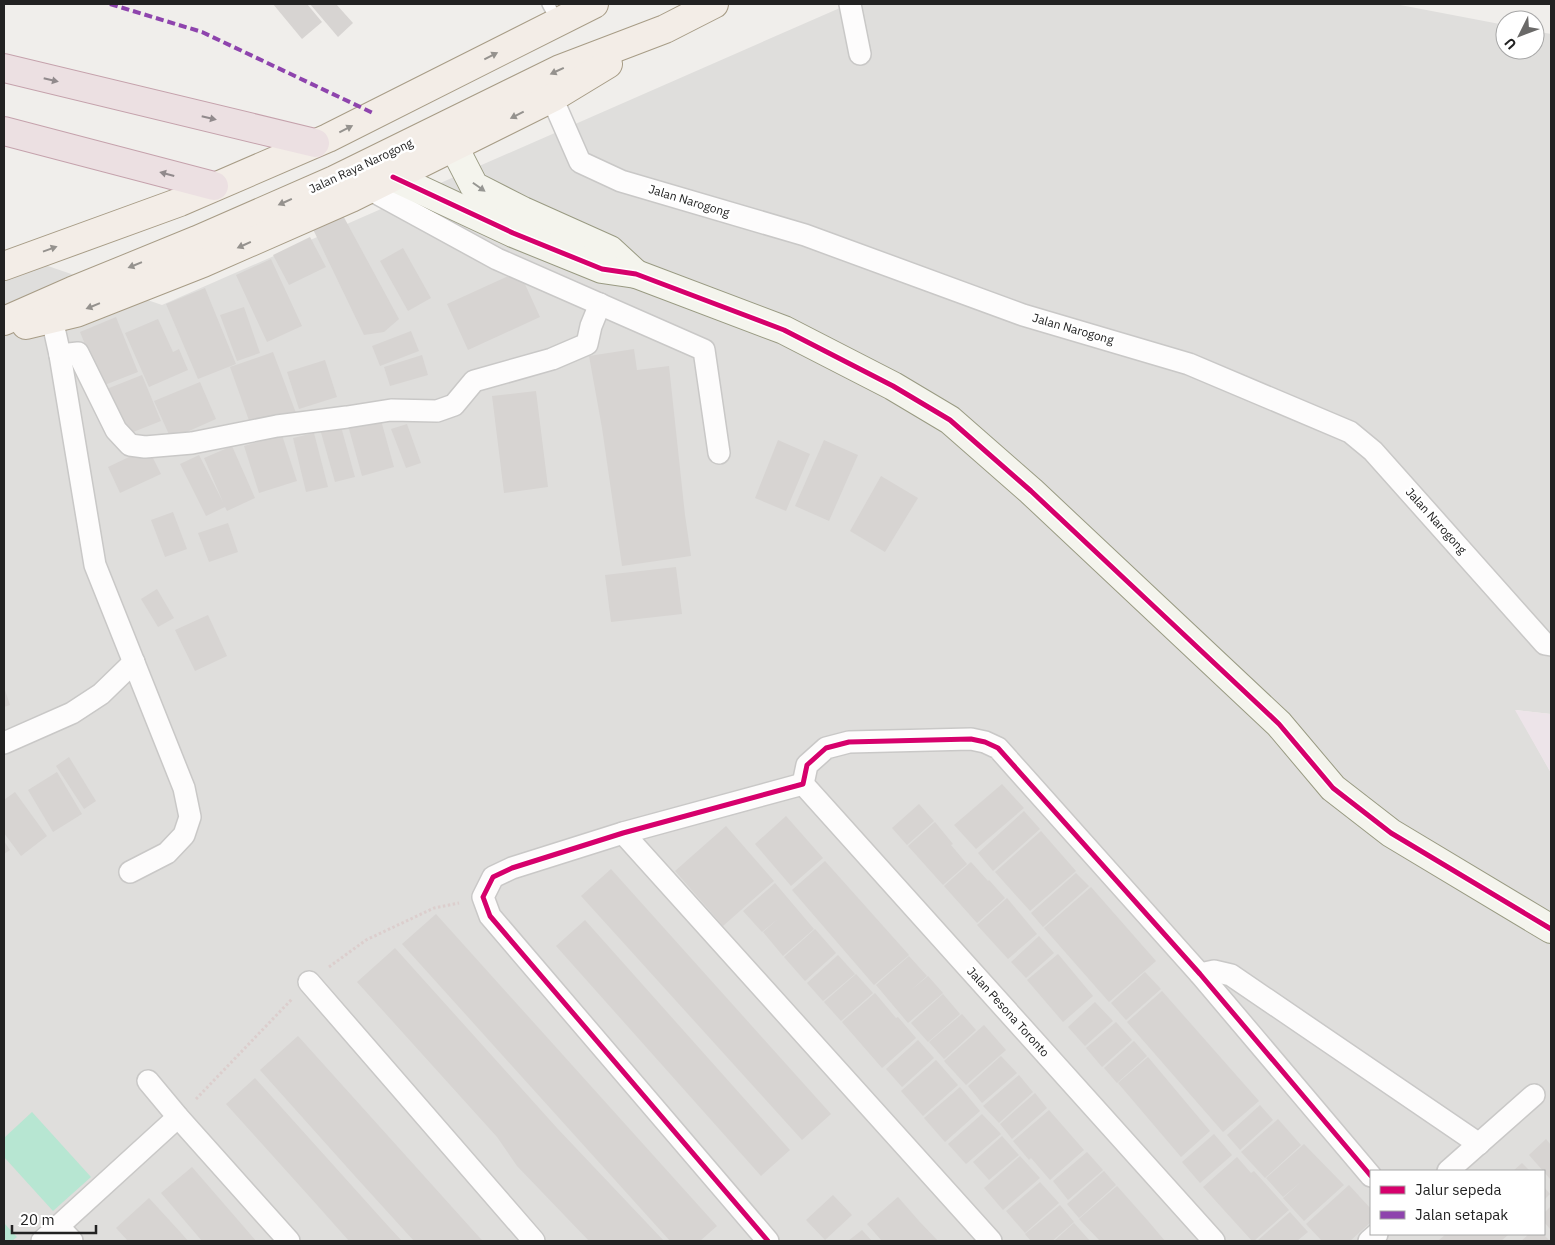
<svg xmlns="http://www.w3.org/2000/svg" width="1555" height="1245" font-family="'IBM Plex Sans',sans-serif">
<rect width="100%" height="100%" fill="#f0eeeb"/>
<path fill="#dfdedc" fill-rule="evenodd" d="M849,4h546l110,21v25h30v-19l16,3v680l-35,-4 35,63v468h-1547v-990l158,54zM1371,1171h173v63h-173z"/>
<polygon fill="#ede4e9" points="1515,710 1551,714 1551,773"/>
<g fill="#b7e6d2">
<polygon points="32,1112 91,1177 53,1211 4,1157 4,1138"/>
<polygon points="4,1223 17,1237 12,1241 4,1241"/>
</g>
<g fill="#d7d4d2">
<polygon points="273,4 307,4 322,22 302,39"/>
<polygon points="310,4 336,4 353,23 338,37"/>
<polygon points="340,210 399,319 384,332 364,335 310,223"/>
<polygon points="310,237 326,267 289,285 273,255"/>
<polygon points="403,248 431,298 408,311 380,261"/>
<polygon points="271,259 302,326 267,342 236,275"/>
<polygon points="519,271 540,317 468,350 447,304"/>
<polygon points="205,288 236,364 198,379 166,304"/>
<polygon points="244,307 260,353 237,361 220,315"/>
<polygon points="116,317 138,372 102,386 80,332"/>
<polygon points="158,319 173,352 179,349 188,370 149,387 125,333"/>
<polygon points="411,331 419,351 380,366 372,346"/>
<polygon points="634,349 637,370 669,366 685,515 691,556 622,566 602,428 589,356"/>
<polygon points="273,352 296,413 252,429 230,367"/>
<polygon points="422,355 428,375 390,386 384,367"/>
<polygon points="325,360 337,397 299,409 287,372"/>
<polygon points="142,375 161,421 123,436 104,390"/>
<polygon points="200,382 216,419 171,439 154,401"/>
<polygon points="536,391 548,487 504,493 492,396"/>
<polygon points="379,413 394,467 362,476 347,422"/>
<polygon points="340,423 355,477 335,482 320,429"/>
<polygon points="407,424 421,463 406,468 391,429"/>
<polygon points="314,433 328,487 306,492 293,438"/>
<polygon points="282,435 297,481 259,493 244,446"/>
<polygon points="778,440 810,454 786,511 755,498"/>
<polygon points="824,440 858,455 829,521 795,506"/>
<polygon points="232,446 255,498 227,511 225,507 206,516 180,464 199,455 223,502 204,458"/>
<polygon points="148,448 161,474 120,493 108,467"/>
<polygon points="881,476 918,498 885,552 850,531"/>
<polygon points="173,512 187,549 165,557 151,520"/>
<polygon points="228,523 238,552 209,562 198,533"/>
<polygon points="676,567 682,614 611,622 605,575"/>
<polygon points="157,589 174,618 158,627 141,599"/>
<polygon points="208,615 227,656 195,671 175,630"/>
<polygon points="4,687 10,705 4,707"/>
<polygon points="69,757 96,801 84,809 56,766"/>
<polygon points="57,772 82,814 53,832 28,790"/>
<polygon points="1002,784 1024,808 976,849 954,825"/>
<polygon points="15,792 47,836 21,856 4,833 4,800"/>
<polygon points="919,804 934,821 907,845 892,828"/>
<polygon points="1024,811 1040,829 993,871 978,853"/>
<polygon points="786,816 823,858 791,886 755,844"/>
<polygon points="935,822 953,844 951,845 967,864 943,885 908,846"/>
<polygon points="726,826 774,881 723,926 675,871"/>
<polygon points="1041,831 1076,871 1030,911 995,872"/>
<polygon points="4,841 10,850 4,854"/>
<polygon points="825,861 909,955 874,985 792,890"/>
<polygon points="971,862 988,881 989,880 1005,898 977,923 944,886"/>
<polygon points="611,869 831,1114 802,1140 581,896"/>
<polygon points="1076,873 1089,886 1043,927 1031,913"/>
<polygon points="775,883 814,929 783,956 763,932 779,918 762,932 743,911"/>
<polygon points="1091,887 1156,961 1109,1002 1044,928"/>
<polygon points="1007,898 1037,934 1008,959 977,925"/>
<polygon points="436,914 717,1226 700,1241 670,1241 402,944"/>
<polygon points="585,920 790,1150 761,1176 556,946"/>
<polygon points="815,929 836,953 805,981 784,957"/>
<polygon points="1039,936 1054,953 1026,978 1011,962"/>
<polygon points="395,948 557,1128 664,1241 589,1241 517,1166 497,1137 357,982"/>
<polygon points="1058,954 1093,996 1063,1022 1027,980"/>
<polygon points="838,955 855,974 823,1001 807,983"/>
<polygon points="909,956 927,976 910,991 928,976 943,993 908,1023 876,985"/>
<polygon points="1145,972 1161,989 1126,1020 1111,1003"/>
<polygon points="856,974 873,993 841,1021 824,1002"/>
<polygon points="1162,991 1259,1101 1223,1132 1127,1022"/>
<polygon points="875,993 896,1018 898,1017 916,1038 882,1068 842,1022"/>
<polygon points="943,994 960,1014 928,1042 911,1023"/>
<polygon points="1095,1002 1113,1021 1085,1046 1068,1027"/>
<polygon points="962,1014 976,1030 944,1059 929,1042"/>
<polygon points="1116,1022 1132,1040 1102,1067 1086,1048"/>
<polygon points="984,1025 1006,1050 966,1085 944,1061"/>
<polygon points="298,1036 479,1237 483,1241 414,1241 354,1175 260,1070"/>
<polygon points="918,1040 934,1058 902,1087 886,1069"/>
<polygon points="1134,1041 1147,1056 1117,1083 1104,1068"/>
<polygon points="1001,1056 1017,1073 982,1103 968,1086"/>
<polygon points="1148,1057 1210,1131 1181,1157 1118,1083"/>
<polygon points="936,1060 958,1085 923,1116 901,1091"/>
<polygon points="1019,1075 1033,1092 999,1123 983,1106"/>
<polygon points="255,1078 389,1227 402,1241 349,1241 317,1205 226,1104"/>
<polygon points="960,1087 980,1111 945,1142 924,1118"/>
<polygon points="1035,1093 1047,1108 1012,1139 1000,1124"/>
<polygon points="1260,1105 1273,1120 1240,1150 1227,1135"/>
<polygon points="1049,1110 1084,1150 1050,1180 1031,1158 1029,1160 1013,1141"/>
<polygon points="982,1114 1001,1134 966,1164 948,1144"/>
<polygon points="1278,1119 1301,1145 1265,1178 1241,1152"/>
<polygon points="1214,1134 1232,1155 1200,1183 1182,1162"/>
<polygon points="1002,1136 1019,1155 989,1180 973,1162"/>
<polygon points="1546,1139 1551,1145 1551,1180 1529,1155"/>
<polygon points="1304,1144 1344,1185 1304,1221 1283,1198 1302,1181 1283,1197 1266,1178"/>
<polygon points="1087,1152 1103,1170 1068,1200 1053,1181"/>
<polygon points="1020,1156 1040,1178 1003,1210 984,1188"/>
<polygon points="1237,1157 1251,1173 1254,1171 1289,1210 1254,1241 1252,1241 1203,1187"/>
<polygon points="1522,1163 1530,1171 1513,1171"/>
<polygon points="192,1167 244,1227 256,1241 202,1241 161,1193"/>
<polygon points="1104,1171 1116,1185 1079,1218 1067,1204"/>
<polygon points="1040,1182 1059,1203 1025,1233 1006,1211"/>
<polygon points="1349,1185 1371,1209 1371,1222 1350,1241 1322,1241 1306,1224"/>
<polygon points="1117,1186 1149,1222 1165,1241 1100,1241 1079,1219"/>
<polygon points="1544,1187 1550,1194 1544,1200"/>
<polygon points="833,1195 852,1215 825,1240 806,1220"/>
<polygon points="898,1197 919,1221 938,1241 882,1241 867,1224"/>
<polygon points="149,1198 182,1234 188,1241 128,1241 116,1228"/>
<polygon points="1060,1205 1074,1222 1052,1241 1031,1241 1025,1234"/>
<polygon points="1551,1206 1551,1230 1544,1222 1544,1213"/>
<polygon points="1290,1212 1308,1232 1297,1241 1257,1241"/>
<polygon points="1074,1223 1090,1241 1054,1241"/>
<polygon points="862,1230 872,1241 848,1241"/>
<polygon points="1446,1234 1509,1234 1501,1241 1438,1241"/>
<polygon points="1529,1234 1543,1234 1550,1241 1521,1241"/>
</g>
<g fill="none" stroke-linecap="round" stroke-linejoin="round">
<g stroke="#c9c8c7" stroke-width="14">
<polyline id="lane" points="548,4 558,22"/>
</g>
<g stroke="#c9c8c7" stroke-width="24">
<g id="street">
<polyline points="850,4 860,54"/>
<polyline points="552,98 580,162 621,181 805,235 1023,315 1189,364 1350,432 1373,451 1545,644 1551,645"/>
<polyline points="369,189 497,259 704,350 719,453"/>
<polyline points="52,319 60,355 95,565 184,788 190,817 184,835 167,853 130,872"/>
<polyline points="60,355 78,353 116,430 130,445 145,447 192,443 277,426 347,417 391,410 437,411 454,405 474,381 552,359 587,344 591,326 600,304"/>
<polyline points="4,743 72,713 101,694 134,662"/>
<polyline points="803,784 1214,1241"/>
<polyline points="623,833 991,1241"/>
<polyline points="1200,974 1214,971 1231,975 1479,1144"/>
<polyline points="309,982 534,1241"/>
<polyline points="148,1081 178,1117 289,1241"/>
<polyline points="1448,1171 1534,1095"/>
<polyline points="58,1226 72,1241"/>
<polyline points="42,1241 178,1117"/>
<polyline points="768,1241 490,916 483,897 493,877 512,868 623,833 803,784 807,765 826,748 849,742 971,739 985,742 998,748 1200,974 1371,1176"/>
<polyline points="1369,1241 1377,1234"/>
</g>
</g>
<g stroke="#999a82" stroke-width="30">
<g id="secondary">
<polyline points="454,147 474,186 523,211 610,250 636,274"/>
<polyline points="393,177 513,233 602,269 636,274 784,330 893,386 950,420 1031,491 1279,724 1333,788 1391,833 1551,929"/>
</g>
</g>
<g stroke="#a79c86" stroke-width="30">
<g id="primary">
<polyline points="4,266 180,202 328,138 594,4"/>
<polyline points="4,321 72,291 197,240 334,180 560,69 665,29 714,4"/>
<polyline points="26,325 76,313 203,263 351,198 552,98 608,64"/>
</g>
</g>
<g stroke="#c5a2ac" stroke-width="30">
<g id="highway">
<polyline points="4,68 315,143"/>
<polyline points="4,131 214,186"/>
</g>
</g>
<g stroke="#dccecd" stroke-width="3" stroke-dasharray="2.5 2.5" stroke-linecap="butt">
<polyline points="329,967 366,940 434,908 459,903"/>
<polyline points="196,1099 292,999"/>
</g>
<use href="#lane" stroke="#fdfcfc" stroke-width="11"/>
<use href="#street" stroke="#fdfcfc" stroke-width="21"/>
<use href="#secondary" stroke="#f4f4ed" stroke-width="28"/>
<use href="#primary" stroke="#f3ede7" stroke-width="28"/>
<use href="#highway" stroke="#ece0e2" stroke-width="28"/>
<polyline stroke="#8e44ad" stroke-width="4" stroke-dasharray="8 4" stroke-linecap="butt" points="110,4 202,32 375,114"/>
<g stroke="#fff" stroke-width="8">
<g id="cycleway">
<polyline points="393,177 513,233 602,269 636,274 784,330 893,386 950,420 1031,491 1279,724 1333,788 1391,833 1551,929"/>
<polyline points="768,1241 490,916 483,897 493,877 512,868 623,833 803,784 807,765 826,748 849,742 971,739 985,742 998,748 1200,974 1371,1176"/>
</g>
</g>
<use href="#cycleway" stroke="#d6006c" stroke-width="5"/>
</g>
<defs><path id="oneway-solid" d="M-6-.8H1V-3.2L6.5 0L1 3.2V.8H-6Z" transform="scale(1.25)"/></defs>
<g fill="#95928e">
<use href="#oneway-solid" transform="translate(491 56) rotate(-27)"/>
<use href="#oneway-solid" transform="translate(557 71) rotate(155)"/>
<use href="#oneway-solid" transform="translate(517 115) rotate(153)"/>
<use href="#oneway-solid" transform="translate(346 129) rotate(-27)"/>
<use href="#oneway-solid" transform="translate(285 202) rotate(156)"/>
<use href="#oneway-solid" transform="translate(244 245) rotate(156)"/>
<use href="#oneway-solid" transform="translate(50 249) rotate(-20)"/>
<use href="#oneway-solid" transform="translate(135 265) rotate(158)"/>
<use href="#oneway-solid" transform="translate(93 306) rotate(158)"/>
</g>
<g fill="#918a8c">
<use href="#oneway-solid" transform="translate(51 80) rotate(13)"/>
<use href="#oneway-solid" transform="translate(209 118) rotate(13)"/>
<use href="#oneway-solid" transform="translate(167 174) rotate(-165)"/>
</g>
<use fill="#969692" href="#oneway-solid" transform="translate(479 187) rotate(35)"/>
<g text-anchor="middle" stroke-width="5" stroke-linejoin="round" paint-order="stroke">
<g font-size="12" fill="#222" stroke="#fff">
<text transform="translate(361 166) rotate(-25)" y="4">Jalan Raya Narogong</text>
<text transform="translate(689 201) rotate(17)" y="4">Jalan Narogong</text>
<text transform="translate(1073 329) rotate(16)" y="4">Jalan Narogong</text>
<text transform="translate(1436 521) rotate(48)" y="4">Jalan Narogong</text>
<text transform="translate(1008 1012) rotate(48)" y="4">Jalan Pesona Toronto</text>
</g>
</g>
<rect width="1555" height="1245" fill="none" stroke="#222222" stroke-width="10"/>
<rect x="1370" y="1170" width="175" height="65" fill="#ffffff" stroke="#a7a7a7"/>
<rect x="1380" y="1186" width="25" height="8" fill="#d6006c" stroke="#a7a7a7"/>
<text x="1415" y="1195" font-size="15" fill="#222222">Jalur sepeda</text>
<rect x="1380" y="1211" width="25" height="8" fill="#8e44ad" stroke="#a7a7a7"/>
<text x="1415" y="1220" font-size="15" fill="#222222">Jalan setapak</text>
<g transform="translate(1520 35) rotate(228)"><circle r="24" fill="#ffffff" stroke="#a7a7a7"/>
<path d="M0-4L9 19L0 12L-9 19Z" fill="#6a6968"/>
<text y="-8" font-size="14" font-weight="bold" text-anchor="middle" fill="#222222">U</text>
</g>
<path d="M12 1225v8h84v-8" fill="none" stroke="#222222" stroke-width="2.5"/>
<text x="20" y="1225" font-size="15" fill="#222222" stroke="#ffffff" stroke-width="4" paint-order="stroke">20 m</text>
</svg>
